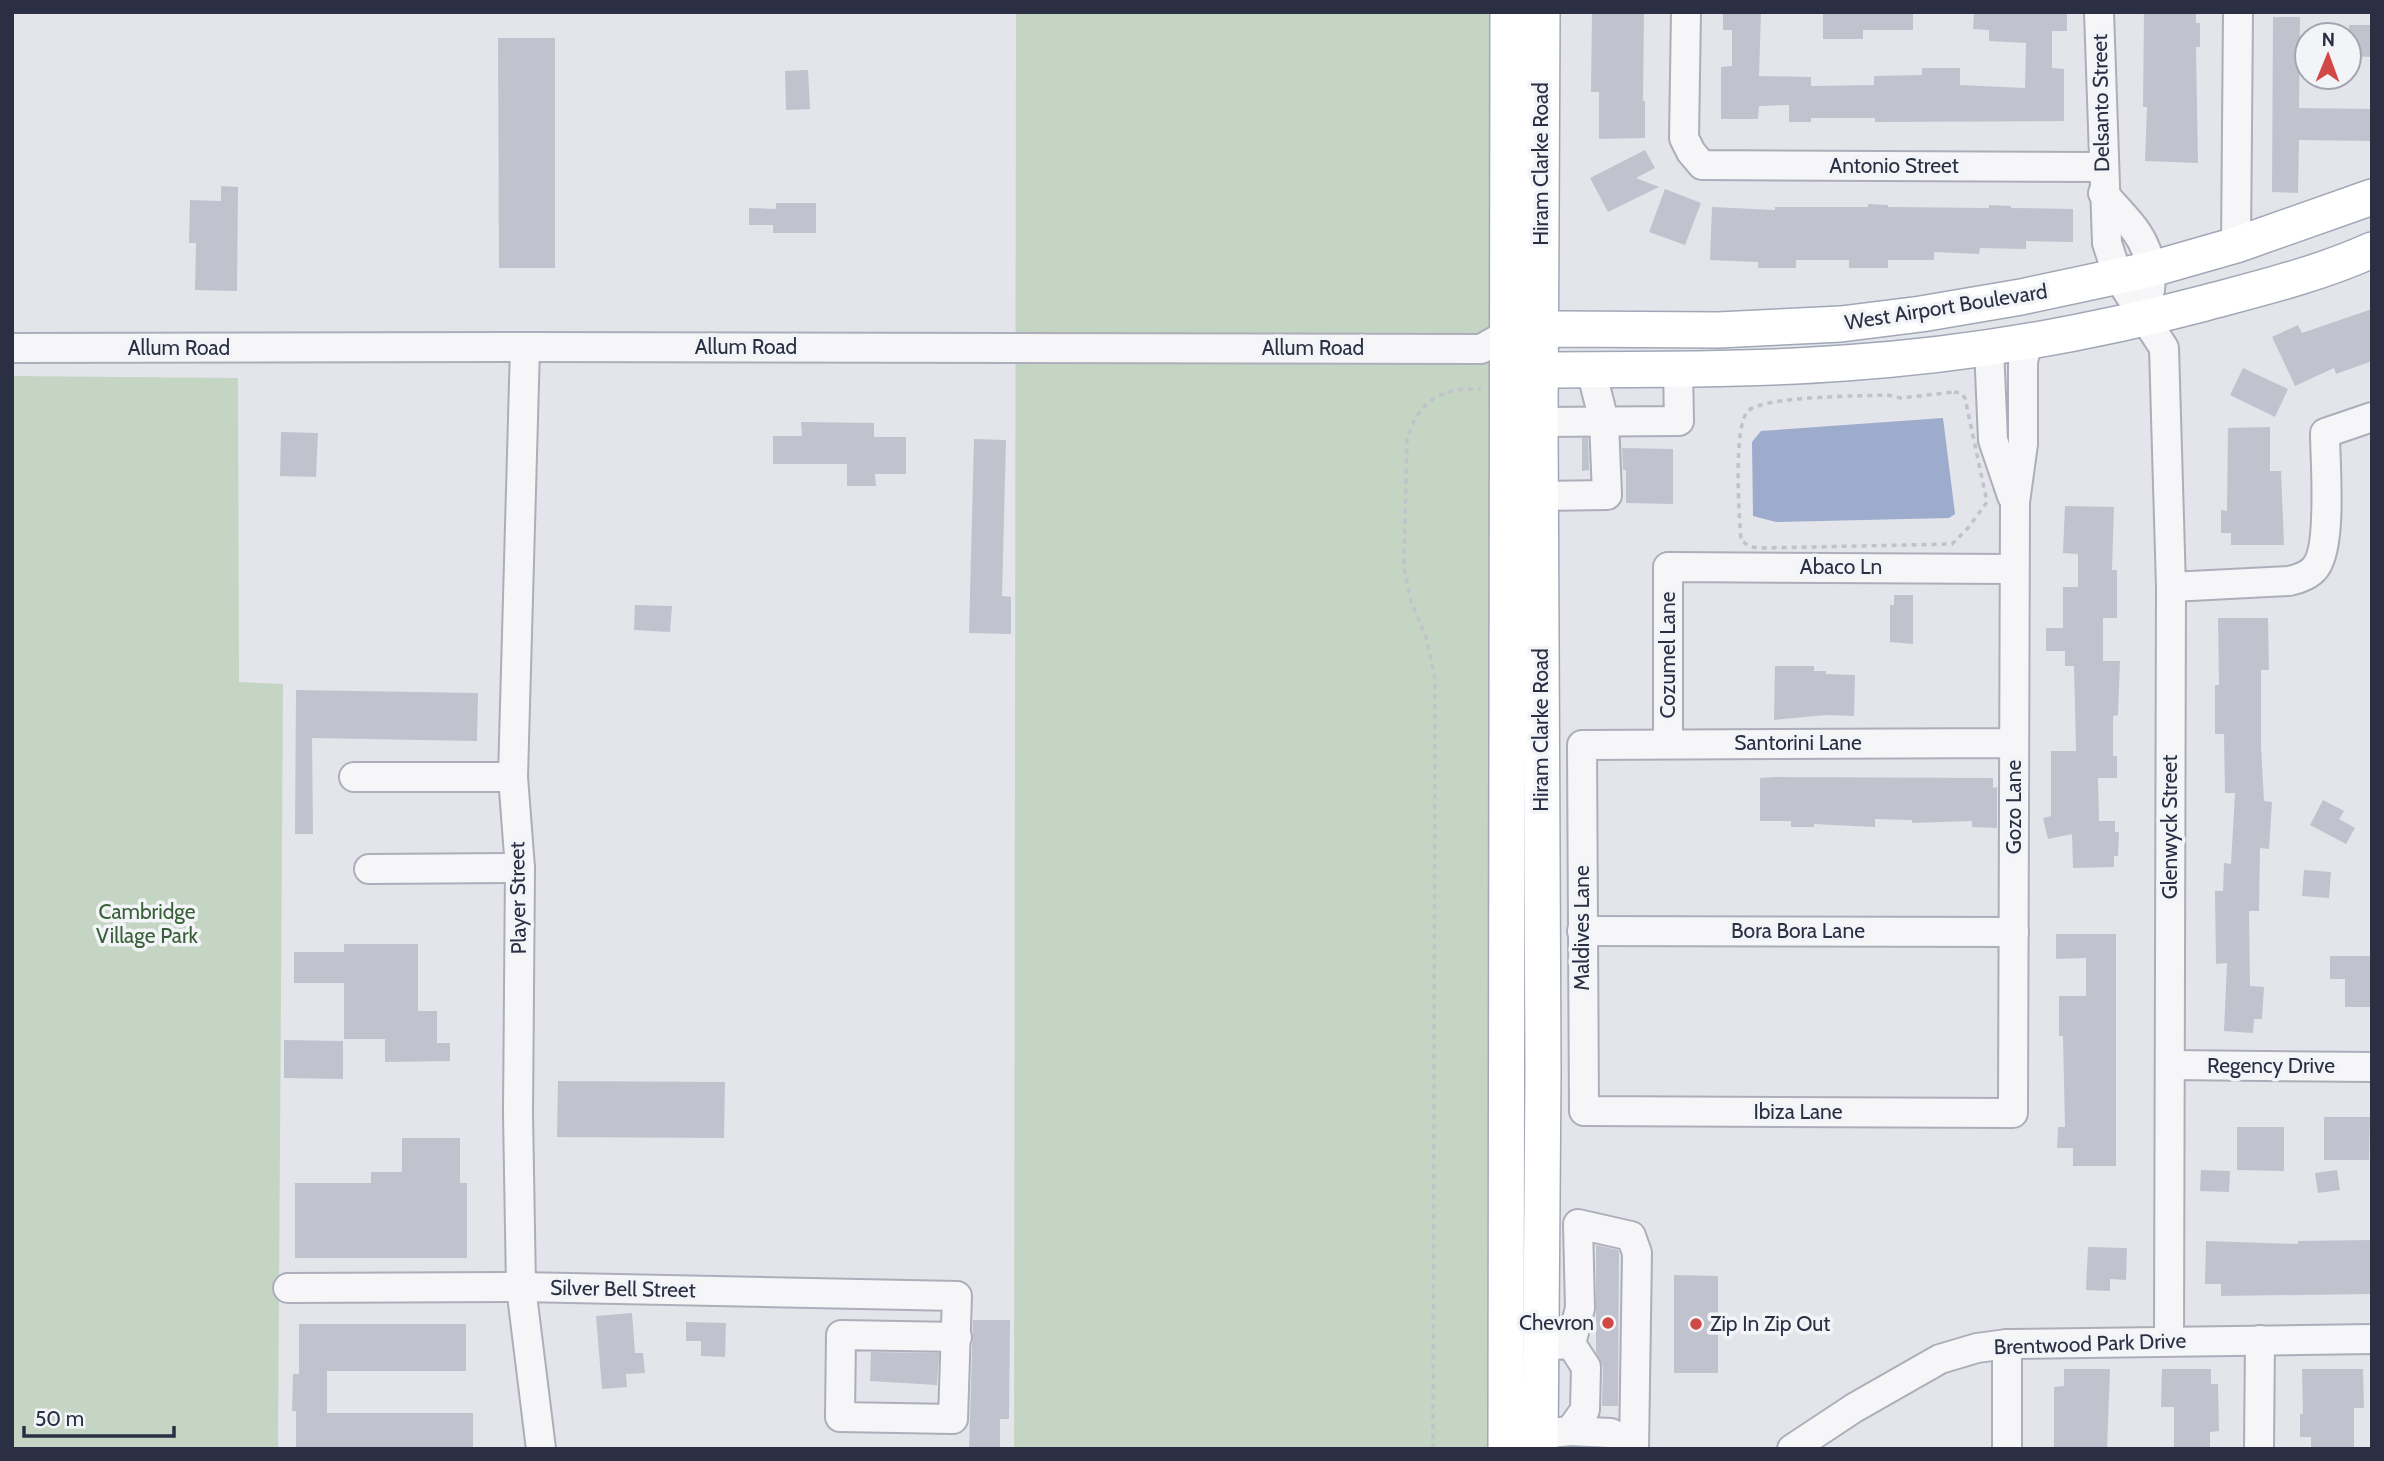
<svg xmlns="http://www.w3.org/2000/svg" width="2384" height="1461" font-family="Cabin,sans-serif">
<rect width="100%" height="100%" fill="#e3e5eb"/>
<g fill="#c5d5c4">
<polygon points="1016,12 1491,12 1487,1449 1014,1449"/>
<polygon points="12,376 238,378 239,682 283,684 278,1449 12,1449"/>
</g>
<polygon fill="#9daccc" points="1943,418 1955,514 1949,518 1776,522 1753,516 1752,442 1761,431"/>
<g fill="#c0c3ce">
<polygon points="1592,12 1644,12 1643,101 1645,101 1645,138 1599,139 1599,92 1591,92"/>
<polygon points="1723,12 1761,12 1759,76 1811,77 1811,86 1874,85 1874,76 1922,75 1922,68 1960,68 1960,85 2025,88 2026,43 1989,41 1989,30 1973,29 1974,12 2067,12 2067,31 2052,31 2052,68 2064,69 2064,121 1875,122 1875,118 1811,118 1811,122 1789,122 1789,105 1759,106 1758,119 1721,119 1721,67 1732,66 1732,30 1723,30"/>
<polygon points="1823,12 1913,12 1913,30 1863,30 1863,39 1823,39"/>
<polygon points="2144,12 2196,12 2196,23 2200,23 2200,47 2196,47 2198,163 2145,161 2147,107 2143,107"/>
<polygon points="2273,17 2300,17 2299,108 2372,109 2372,141 2299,140 2298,193 2272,192"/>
<polygon points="2349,25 2372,25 2372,57 2349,56"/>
<polygon points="498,38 555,38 555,268 499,268"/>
<polygon points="808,70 810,109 786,110 785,71"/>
<polygon points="1645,150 1655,168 1636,178 1659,187 1608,212 1590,178"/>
<polygon points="221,186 238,187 237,291 195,290 196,243 189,243 190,200 221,201"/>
<polygon points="1665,189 1701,203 1685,245 1649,232"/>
<polygon points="776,203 816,203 816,233 773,233 773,225 749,225 749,208 776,209"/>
<polygon points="1868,204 1888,205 1888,207 1989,208 1989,205 2011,206 2011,208 2073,209 2073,242 2026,241 2026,249 1980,248 1979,254 1934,252 1934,260 1888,260 1888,268 1849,268 1849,260 1796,260 1796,268 1758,268 1758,262 1710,260 1712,207 1775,210 1775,207 1868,207"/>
<polygon points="2372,309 2372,361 2336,374 2334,368 2295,386 2272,337 2298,325 2302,333"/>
<polygon points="2243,368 2288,389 2275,417 2230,395"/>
<polygon points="801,422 874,423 874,437 906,437 906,474 875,474 876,486 847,486 847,464 773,464 773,436 802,436"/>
<polygon points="2270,427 2270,471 2281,471 2284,545 2231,545 2231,533 2221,533 2221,510 2227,511 2228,428"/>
<polygon points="281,432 318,433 316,477 280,476"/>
<polygon points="1582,438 1588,438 1589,470 1582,471"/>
<polygon points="974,439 1006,440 1002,596 1011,597 1011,634 969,633"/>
<polygon points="1622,448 1673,449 1673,504 1626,503 1626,470 1623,470"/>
<polygon points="2065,506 2114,507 2112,570 2117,570 2117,618 2103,618 2103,661 2120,661 2118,715 2113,716 2113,756 2117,756 2117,778 2098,778 2099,821 2115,821 2115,832 2119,832 2118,856 2114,856 2114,867 2073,868 2072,834 2048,839 2043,818 2051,816 2051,751 2076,751 2074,666 2065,666 2065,651 2046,651 2046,628 2063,628 2063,587 2078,587 2078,554 2063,553"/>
<polygon points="1894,595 1913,595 1913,644 1890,642 1890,605 1894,605"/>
<polygon points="635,605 672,606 670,632 634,630"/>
<polygon points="2218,618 2268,618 2269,670 2261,670 2261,745 2264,801 2272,802 2269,849 2260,848 2259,911 2249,911 2250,986 2264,987 2262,1019 2254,1019 2253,1033 2224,1031 2227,963 2216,964 2215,891 2223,891 2224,863 2231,864 2235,793 2225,793 2224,734 2215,734 2215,685 2219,685"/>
<polygon points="1775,666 1814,666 1814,671 1826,671 1826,674 1855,675 1854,716 1826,715 1774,720"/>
<polygon points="296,690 478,693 477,741 312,738 313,834 295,834"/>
<polygon points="1775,777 1993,778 1993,788 1997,787 1997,828 1972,827 1972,821 1912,823 1912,820 1875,819 1875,827 1814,824 1814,827 1791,827 1791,821 1760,821 1760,778"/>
<polygon points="2323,800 2344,811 2339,819 2355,828 2346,844 2310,825"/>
<polygon points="2304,870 2331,872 2329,898 2302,896"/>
<polygon points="2056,934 2116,934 2116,1166 2073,1166 2073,1148 2057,1148 2058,1127 2065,1127 2063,1036 2059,1036 2059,996 2086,996 2086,958 2056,959"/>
<polygon points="344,944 418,944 418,1011 437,1011 437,1043 450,1043 450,1061 385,1062 385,1039 344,1039 344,983 294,983 294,952 344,952"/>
<polygon points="2330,956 2372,956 2372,1007 2345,1007 2345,979 2330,979"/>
<polygon points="284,1040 343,1041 343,1079 284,1078"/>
<polygon points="558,1081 725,1082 724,1138 557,1137"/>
<polygon points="2324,1117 2370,1117 2369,1160 2324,1160"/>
<polygon points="2237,1127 2284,1127 2284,1171 2237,1170"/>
<polygon points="402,1138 460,1138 460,1183 467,1183 467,1258 295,1258 295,1183 371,1183 371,1172 402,1172"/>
<polygon points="2201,1170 2230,1171 2229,1192 2200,1191"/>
<polygon points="2337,1170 2340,1190 2318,1193 2315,1173"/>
<polygon points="2372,1240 2372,1294 2221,1296 2221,1284 2205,1284 2206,1241 2298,1244 2298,1241"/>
<polygon points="1596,1245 1618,1250 1619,1252 1618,1406 1602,1406 1603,1367 1596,1352"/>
<polygon points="2088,1247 2127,1248 2126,1280 2110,1279 2110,1291 2086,1290"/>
<polygon points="1674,1275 1718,1276 1718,1373 1674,1373"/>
<polygon points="632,1313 635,1353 643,1353 645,1373 626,1374 627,1387 602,1389 596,1316"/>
<polygon points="973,1320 1010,1320 1009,1419 1000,1419 1000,1449 969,1449"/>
<polygon points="686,1322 726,1323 725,1357 701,1356 701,1341 686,1341"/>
<polygon points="299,1324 466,1324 466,1371 327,1371 327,1413 473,1413 473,1449 296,1449 296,1411 292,1411 293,1374 299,1374"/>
<polygon points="871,1352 939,1353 937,1385 870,1381"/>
<polygon points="2064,1369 2110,1369 2107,1449 2054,1449 2054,1387 2064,1386"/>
<polygon points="2162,1369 2211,1369 2211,1384 2218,1384 2219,1431 2210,1432 2210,1449 2174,1449 2174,1407 2161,1407"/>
<polygon points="2302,1369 2363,1369 2364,1408 2354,1408 2354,1449 2311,1449 2311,1437 2300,1437 2300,1414 2303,1414"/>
</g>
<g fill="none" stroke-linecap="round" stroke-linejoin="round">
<g stroke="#acaeb9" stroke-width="32">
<g id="minor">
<polyline points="1686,12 1684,138 1691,152 1702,165 2103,167"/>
<polyline points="2099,12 2107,243 2118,277 2164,348 2171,587 2169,1341"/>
<path d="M2103,193c29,33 52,50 47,97"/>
<polyline points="2236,245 2238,12"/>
<polyline points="525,347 513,777 520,868 518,1113 521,1287 541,1449"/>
<polyline points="12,348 525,347 1481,349 1506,335"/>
<polyline points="1989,348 1993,440 2012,496"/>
<polyline points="1540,422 1679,421 1678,369"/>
<polyline points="1541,496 1607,495 1604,421 1591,370"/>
<path d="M2171,587l118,-6c9,-2 19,-5 25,-12 19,-19 11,-107 11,-136l47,-16"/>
<polyline points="2014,743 1582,745 1584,1111 2013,1113 2015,502 2023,444 2023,362 2027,343"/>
<polyline points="1668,744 1668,567 2014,569"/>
<polyline points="354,777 513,777"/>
<polyline points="369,869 520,868"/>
<polyline points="1582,931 2014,932"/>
<polyline points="2170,1065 2372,1067"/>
<polyline points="288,1288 521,1287 957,1296 953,1419 840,1417 841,1335 957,1337"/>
<polyline points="1571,1344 1580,1308 1578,1224 1631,1236 1637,1253 1634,1449"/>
<polyline points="1570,1431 1611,1433 1634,1448"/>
<polyline points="1540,1434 1570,1431 1585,1410 1586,1367 1571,1344 1553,1345"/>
<polyline points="1792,1449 1854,1408 1940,1359 1977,1348 2007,1344 2372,1339"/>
<polyline points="2007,1449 2007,1344"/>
<polyline points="2259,1449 2260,1340"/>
</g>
</g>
<g stroke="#a2a7b7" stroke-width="38">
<g id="major">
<polyline points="1516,333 1560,329 1718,330 1841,324 1921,314 2021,297 2152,269 2236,245 2372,197"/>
<path d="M1517,370c109,-1 219,1 328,-7 122,-8 242,-29 360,-60 56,-15 114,-29 167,-53"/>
<polyline points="1506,1449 1508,12"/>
<polyline points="1540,1449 1543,1072 1540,422 1542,12"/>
</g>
</g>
<g stroke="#c1c2ca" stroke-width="3.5" stroke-dasharray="5 5" stroke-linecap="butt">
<path d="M1954,392l7,1 4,5 22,104 -19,26 -16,16 -187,4 -15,-1 -9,-7c-2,-23 -8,-114 7,-129 15,-15 114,-15 139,-16l14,3z"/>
<path d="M1433,1449l2,-770 -8,-39 -16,-39 -7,-34 3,-127c11,-39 34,-53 74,-51"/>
</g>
<use href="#minor" stroke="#f6f6f9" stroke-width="28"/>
<use href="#major" stroke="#fff" stroke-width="35"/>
</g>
<g fill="#d14946" stroke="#f3f4f8" stroke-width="2.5">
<circle cx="1608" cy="1323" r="7"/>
<circle cx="1696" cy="1324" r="7"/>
</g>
<g text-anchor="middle" stroke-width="7" stroke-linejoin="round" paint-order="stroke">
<g font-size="21" fill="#2a2f44" stroke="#f3f4f8">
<text transform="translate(2101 103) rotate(-91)" y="7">Delsanto Street</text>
<text transform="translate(1541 164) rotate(-90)" y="7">Hiram Clarke Road</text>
<text x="1894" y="173">Antonio Street</text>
<text transform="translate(1946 307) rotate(-9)" y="7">West Airport Boulevard</text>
<text x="746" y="354">Allum Road</text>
<text x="179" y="355">Allum Road</text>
<text x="1313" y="355">Allum Road</text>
<text x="1841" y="574">Abaco Ln</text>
<text transform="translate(1668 655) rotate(-90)" y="7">Cozumel Lane</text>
<text transform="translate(1541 730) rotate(-90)" y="7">Hiram Clarke Road</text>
<text x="1798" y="750">Santorini Lane</text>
<text transform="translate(2014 807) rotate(-90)" y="7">Gozo Lane</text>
<text transform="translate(2170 827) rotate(-90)" y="7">Glenwyck Street</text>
<text transform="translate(518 898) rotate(-91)" y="7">Player Street</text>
<text transform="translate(1582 928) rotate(-90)" y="7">Maldives Lane</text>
<text x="1798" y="938">Bora Bora Lane</text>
<text x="2271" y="1073">Regency Drive</text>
<text x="1798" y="1119">Ibiza Lane</text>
<text transform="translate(623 1289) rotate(1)" y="7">Silver Bell Street</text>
<text transform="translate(2090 1344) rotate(-2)" y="7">Brentwood Park Drive</text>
</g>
<g font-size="21" fill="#386037" stroke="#f3f4f8">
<text x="147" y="919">Cambridge<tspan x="147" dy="24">Village Park</tspan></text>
</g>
<g font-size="21" fill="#2a2f44" stroke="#f3f4f8" text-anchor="end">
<text x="1594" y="1330">Chevron</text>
<text x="1710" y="1331" text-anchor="start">Zip In Zip Out</text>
</g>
</g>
<rect width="2384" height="1461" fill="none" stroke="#2a2f44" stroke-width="28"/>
<g transform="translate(2328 56) rotate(1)"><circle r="33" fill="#f3f4f8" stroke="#a3a5b0" stroke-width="2"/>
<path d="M0-5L12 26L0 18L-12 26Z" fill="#d14946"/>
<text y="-10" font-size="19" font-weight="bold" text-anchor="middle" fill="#2a2f44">N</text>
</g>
<path d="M24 1426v10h150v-10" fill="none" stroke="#2a2f44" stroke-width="3.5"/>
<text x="35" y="1426" font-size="21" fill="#2a2f44" stroke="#f3f4f8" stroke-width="5" paint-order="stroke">50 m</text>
</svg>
